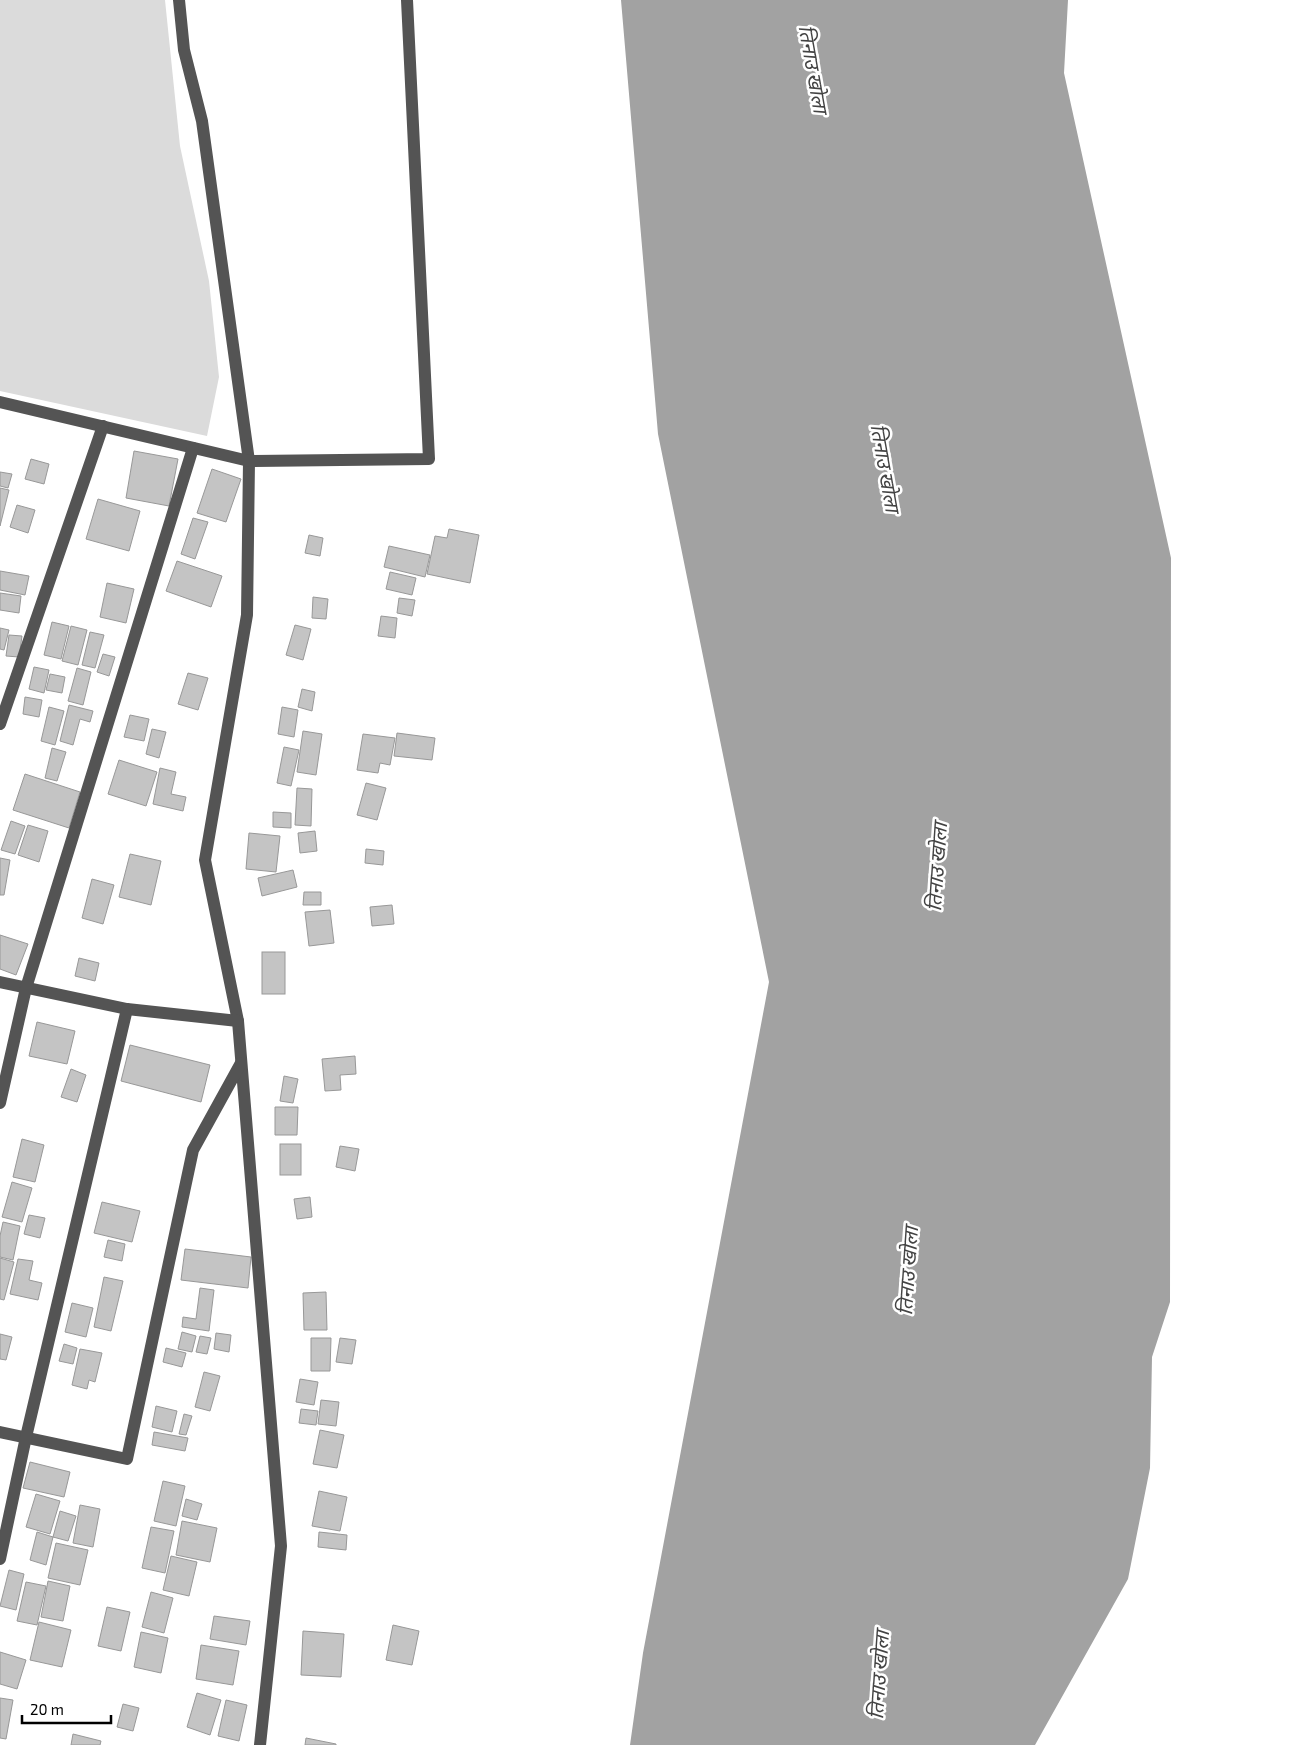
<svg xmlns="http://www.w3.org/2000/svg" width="1291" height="1745" font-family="'Exo 2','Noto Sans Devanagari',sans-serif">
<rect width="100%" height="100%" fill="#fff"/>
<polygon fill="#dbdbdb" points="0,0 165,0 180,146 209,281 219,377 207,436 0,391"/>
<polygon fill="#a2a2a2" points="621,0 1068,0 1064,73 1171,558 1170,1302 1152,1357 1150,1468 1128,1579 1035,1745 630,1745 643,1653 769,982 658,434"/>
<g fill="#c4c4c4" stroke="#989898">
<polygon points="134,451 178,459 169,506 126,498"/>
<polygon points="31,459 49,464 44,484 25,479"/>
<polygon points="212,469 241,479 226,522 197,513"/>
<polygon points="0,472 12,474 8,488 0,486"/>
<polygon points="0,488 9,490 0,526"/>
<polygon points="98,499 140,511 129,551 86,539"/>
<polygon points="17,505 35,510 28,533 10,527"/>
<polygon points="193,518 208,522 195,559 181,554"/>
<polygon points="449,529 479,535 470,583 427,574 435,536 447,538"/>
<polygon points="309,535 323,538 320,556 305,553"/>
<polygon points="389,546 430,555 425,577 384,567"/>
<polygon points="177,561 222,576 211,607 166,591"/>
<polygon points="0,571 29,576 25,595 0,590"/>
<polygon points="390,572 416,578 412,595 386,589"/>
<polygon points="107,583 134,589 126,623 100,617"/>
<polygon points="0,593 21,596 19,613 0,610"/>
<polygon points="313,597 328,599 326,619 312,618"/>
<polygon points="399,598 415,600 412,616 397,613"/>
<polygon points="381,616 397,618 395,638 378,636"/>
<polygon points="52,622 69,626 61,659 44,655"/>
<polygon points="295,625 311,629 303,660 286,655"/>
<polygon points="71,626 87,630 78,665 62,661"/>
<polygon points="0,628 9,630 4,650 0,649"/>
<polygon points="90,632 104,635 95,668 82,665"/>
<polygon points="9,635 22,636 19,657 6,656"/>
<polygon points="103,654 115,657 109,676 97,672"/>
<polygon points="34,667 49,670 44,693 29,689"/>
<polygon points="77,668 91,672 83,705 68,701"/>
<polygon points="188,673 208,678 198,710 178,704"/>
<polygon points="50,674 65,677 62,693 46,690"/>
<polygon points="302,689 315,692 312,711 298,707"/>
<polygon points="25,697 42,700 39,717 23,714"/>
<polygon points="69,705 93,711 90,722 80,719 73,745 60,741"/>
<polygon points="49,707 64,711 55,745 41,741"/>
<polygon points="282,707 298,710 294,737 278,734"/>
<polygon points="130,715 149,719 144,741 124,737"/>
<polygon points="152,729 166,732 159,758 146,754"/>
<polygon points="303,731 322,734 316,775 297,772"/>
<polygon points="397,733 435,738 432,760 394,756"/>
<polygon points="363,734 395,738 390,765 380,763 378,773 357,770"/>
<polygon points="284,747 299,750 291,786 277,783"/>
<polygon points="52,748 66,752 57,781 45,778"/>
<polygon points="119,760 157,772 146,806 108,794"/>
<polygon points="160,768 176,772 171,794 186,797 183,811 153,804"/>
<polygon points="25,774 80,792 69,828 13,810"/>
<polygon points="366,783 386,788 377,820 357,815"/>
<polygon points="297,788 312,789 311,826 295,825"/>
<polygon points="273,812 291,813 291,828 273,827"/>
<polygon points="11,821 25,826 15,854 1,850"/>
<polygon points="28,825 48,831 39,862 18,855"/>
<polygon points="315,831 317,851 300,853 298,833"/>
<polygon points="249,833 280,836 276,872 246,869"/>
<polygon points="366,849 384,851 383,865 365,863"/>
<polygon points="130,854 161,861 151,905 119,897"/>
<polygon points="0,858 10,860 4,895 0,895"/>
<polygon points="293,870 297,887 262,896 258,878"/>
<polygon points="92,879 114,885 103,924 82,918"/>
<polygon points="304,892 321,892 321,905 303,905"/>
<polygon points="392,905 394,924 372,926 370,907"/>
<polygon points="330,910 334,943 309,946 305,912"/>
<polygon points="0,935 28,944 16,975 0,969"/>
<rect x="262" y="952" width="23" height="42"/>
<polygon points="79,958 99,963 95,981 75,976"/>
<polygon points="37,1022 75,1031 67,1064 29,1056"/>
<polygon points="130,1045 210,1065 201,1102 121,1081"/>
<polygon points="355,1056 356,1074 340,1075 341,1090 325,1091 322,1059"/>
<polygon points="71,1069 86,1075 77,1102 61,1097"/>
<polygon points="284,1076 298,1079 293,1103 280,1101"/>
<polygon points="275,1107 298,1107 297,1135 275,1135"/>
<polygon points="22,1139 44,1145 35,1182 13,1177"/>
<rect x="280" y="1144" width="21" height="31"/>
<polygon points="340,1146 359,1149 355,1171 336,1167"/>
<polygon points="12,1182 32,1188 22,1222 2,1217"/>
<polygon points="310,1197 312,1217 297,1219 294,1199"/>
<polygon points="102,1202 140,1211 132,1242 94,1233"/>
<polygon points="29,1215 45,1218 40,1238 24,1234"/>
<polygon points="3,1222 20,1226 13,1260 0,1257 0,1236"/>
<polygon points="108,1240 125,1244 122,1261 104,1257"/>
<polygon points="185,1249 251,1257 248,1288 181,1280"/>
<polygon points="0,1258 14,1262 4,1300 0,1299"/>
<polygon points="18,1259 33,1261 29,1280 42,1283 38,1300 10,1294"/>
<polygon points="104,1277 123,1281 111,1331 94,1327"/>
<polygon points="200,1288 214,1290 209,1331 182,1327 183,1317 196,1319"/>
<polygon points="326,1292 327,1330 304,1330 303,1293"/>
<polygon points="72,1303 93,1308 86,1337 65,1332"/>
<polygon points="182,1332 196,1336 192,1352 178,1349"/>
<polygon points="216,1333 231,1335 229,1352 214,1349"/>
<polygon points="0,1334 12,1337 6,1360 0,1359"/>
<polygon points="200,1336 211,1338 207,1354 196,1352"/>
<polygon points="311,1338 331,1338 330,1371 311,1371"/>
<polygon points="340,1338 356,1340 352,1364 336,1362"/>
<polygon points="64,1344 77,1348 73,1364 59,1361"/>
<polygon points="166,1348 186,1353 182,1367 163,1362"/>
<polygon points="80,1349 102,1353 95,1382 89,1380 87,1389 72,1385"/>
<polygon points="204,1372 220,1376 210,1411 195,1407"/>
<polygon points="300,1379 318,1382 314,1405 296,1402"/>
<polygon points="321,1400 339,1402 336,1426 318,1424"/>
<polygon points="156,1406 177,1411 172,1432 152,1427"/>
<polygon points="301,1409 318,1411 316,1425 299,1423"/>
<polygon points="184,1414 192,1416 186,1435 179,1434"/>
<polygon points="320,1430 344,1435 337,1468 313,1464"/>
<polygon points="154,1432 188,1438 185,1451 152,1445"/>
<polygon points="30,1462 70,1472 64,1497 23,1488"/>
<polygon points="163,1481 185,1486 176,1526 154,1521"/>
<polygon points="319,1491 347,1497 340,1531 312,1526"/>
<polygon points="36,1494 60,1501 50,1534 26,1527"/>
<polygon points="186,1499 202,1504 197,1520 182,1516"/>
<polygon points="80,1505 100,1509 93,1547 73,1543"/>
<polygon points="60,1511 76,1516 68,1541 53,1537"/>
<polygon points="182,1521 217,1528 210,1562 176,1555"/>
<polygon points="151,1527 174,1531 165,1573 142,1568"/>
<polygon points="37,1532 53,1537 46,1565 30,1560"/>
<polygon points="319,1532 347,1535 346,1550 318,1547"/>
<polygon points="56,1543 88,1550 80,1585 48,1578"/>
<polygon points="171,1556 197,1562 189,1596 163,1590"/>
<polygon points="9,1570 24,1574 16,1610 0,1606"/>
<polygon points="48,1581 70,1586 63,1621 41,1617"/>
<polygon points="26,1582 46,1586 37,1625 17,1621"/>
<polygon points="151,1592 173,1598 164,1633 142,1627"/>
<polygon points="107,1607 130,1612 121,1651 98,1646"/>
<polygon points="214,1616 250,1621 246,1645 210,1639"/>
<polygon points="39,1622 71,1630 62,1667 30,1660"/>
<polygon points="393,1625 419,1631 412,1665 386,1660"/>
<polygon points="303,1631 344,1634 341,1677 301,1675"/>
<polygon points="141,1632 168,1638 161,1673 134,1667"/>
<polygon points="201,1645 239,1651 233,1685 196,1679"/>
<polygon points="0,1652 26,1660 17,1689 0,1684"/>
<polygon points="197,1693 221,1700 210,1735 187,1727"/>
<polygon points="0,1698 13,1700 6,1739 0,1738"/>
<polygon points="226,1700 247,1705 239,1741 218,1736"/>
<polygon points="123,1704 139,1708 133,1731 117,1727"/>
<polygon points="73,1734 101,1741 100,1745 71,1745"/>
<polygon points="306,1738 336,1744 336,1745 305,1745"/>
</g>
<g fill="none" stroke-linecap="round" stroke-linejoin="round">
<g stroke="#545454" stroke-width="12">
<polyline points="179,0 184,50 202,121 249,461 247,615 205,860 238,1021 281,1546 260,1745"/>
<polyline points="0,402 249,461 429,459 407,0"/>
<polyline points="0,724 103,426"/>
<polyline points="0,982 127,1009 238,1021"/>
<polyline points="0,1103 26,988 193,448"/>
<polyline points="0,1432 127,1459 193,1150 241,1063"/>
<polyline points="0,1559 26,1437 127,1009"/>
</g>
</g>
<g text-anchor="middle" stroke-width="5" stroke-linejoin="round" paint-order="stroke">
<g font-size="20" font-style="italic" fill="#434343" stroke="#fff">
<text transform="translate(813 69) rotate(80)" y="7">तिनाउ खोला</text>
<text transform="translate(885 468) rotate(80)" y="7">तिनाउ खोला</text>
<text transform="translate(937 867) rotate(-86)" y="7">तिनाउ खोला</text>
<text transform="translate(908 1271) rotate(-86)" y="7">तिनाउ खोला</text>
<text transform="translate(879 1675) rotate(-86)" y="7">तिनाउ खोला</text>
</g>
</g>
<path d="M22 1715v8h89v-8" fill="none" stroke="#000000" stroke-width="2.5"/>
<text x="30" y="1715" font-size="15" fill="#000000" stroke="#ffffff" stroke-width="4" paint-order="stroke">20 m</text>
</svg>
